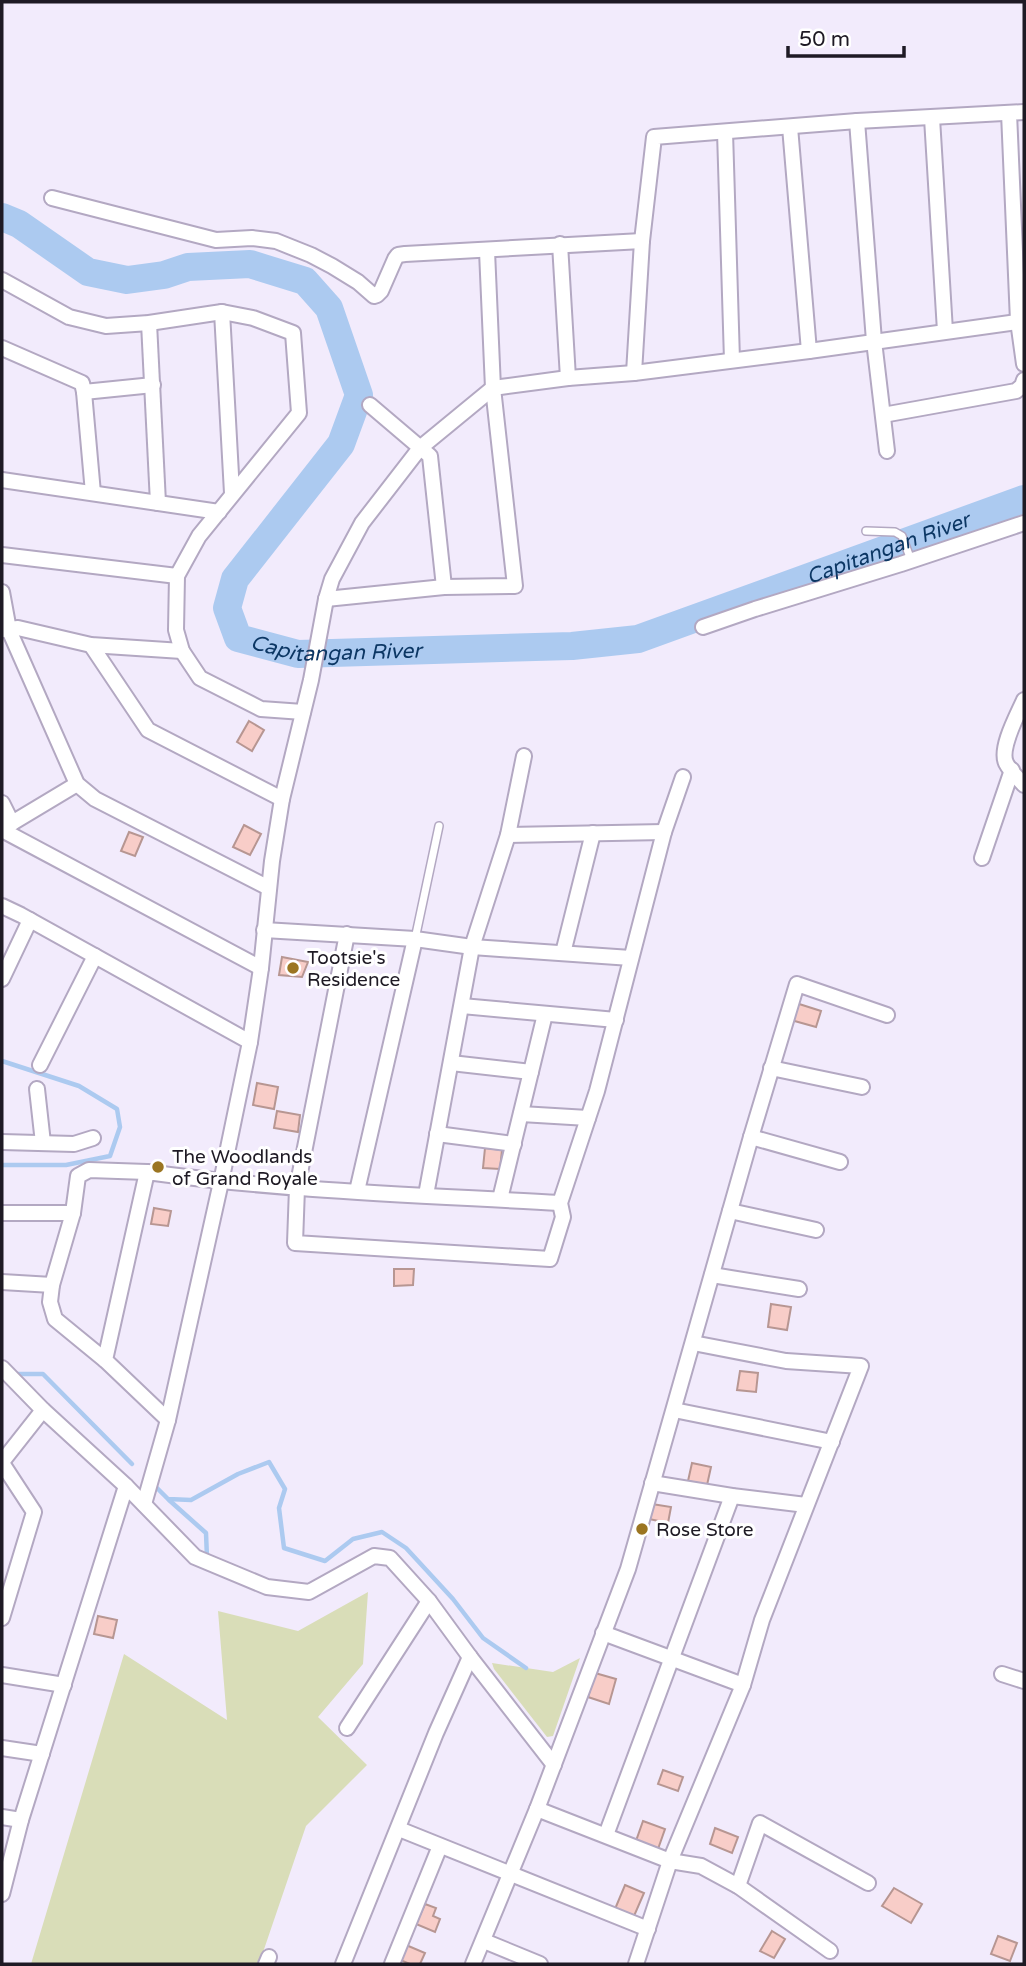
<svg xmlns="http://www.w3.org/2000/svg" width="1026" height="1966" font-family="'Varela Round',sans-serif">
<rect width="100%" height="100%" fill="#f2ebfc"/>
<g fill="#d9ddb8">
<polygon points="368,1592 363,1664 318,1717 367,1765 306,1826 259,1964 31,1964 124,1654 227,1720 218,1611 298,1631"/>
<polygon points="580,1658 553,1736 547,1737 494,1669 492,1663 553,1672"/>
</g>
<g fill="none" stroke-linecap="round" stroke-linejoin="round">
<g stroke="#accaf0" stroke-width="4.5">
<polyline points="2,1061 79,1086 117,1109 120,1127 110,1156 66,1165 2,1165"/>
<polyline points="15,1374 43,1374 132,1464"/>
<polyline points="154,1485 168,1499 191,1500 238,1474 269,1462 285,1489 279,1508 284,1548 325,1561 353,1539 382,1532 406,1548 453,1599 483,1638 526,1668"/>
<polyline points="169,1500 206,1533 207,1558"/>
</g>
<path stroke="#accaf0" stroke-width="28" id="s1" d="M2,217l17,7 69,48 39,8 37,-5 24,-8 62,-3 55,17 24,27 30,87 -18,49 -106,135 -8,29 11,30 60,16 274,-8 66,-7 386,-140"/>
</g>
<g fill="#f8cdc8" stroke="#b79692" stroke-width="2">
<polygon points="249,721 264,730 252,751 237,742"/>
<polygon points="244,825 261,834 250,855 233,847"/>
<polygon points="129,832 143,837 135,856 121,851"/>
<polygon points="282,957 308,962 302,977 279,975"/>
<polygon points="796,1003 821,1011 816,1027 791,1020"/>
<polygon points="257,1083 278,1087 274,1109 253,1105"/>
<polygon points="277,1111 300,1115 298,1132 274,1128"/>
<polygon points="485,1148 502,1150 500,1169 483,1168"/>
<polygon points="154,1208 171,1211 168,1226 151,1224"/>
<polygon points="394,1269 414,1269 413,1285 394,1286"/>
<polygon points="771,1304 791,1307 787,1330 768,1327"/>
<polygon points="740,1371 758,1373 756,1392 737,1390"/>
<polygon points="692,1463 711,1467 707,1485 688,1481"/>
<polygon points="652,1504 671,1507 668,1523 649,1519"/>
<polygon points="98,1616 117,1620 113,1638 94,1634"/>
<polygon points="595,1673 616,1679 609,1704 588,1697"/>
<polygon points="663,1770 683,1777 678,1791 658,1784"/>
<polygon points="643,1821 665,1829 658,1849 636,1841"/>
<polygon points="715,1828 738,1837 732,1853 710,1844"/>
<polygon points="625,1885 644,1893 634,1916 615,1909"/>
<polygon points="894,1888 922,1904 911,1923 882,1906"/>
<polygon points="425,1904 436,1908 433,1916 440,1919 435,1932 416,1924"/>
<polygon points="772,1931 785,1939 774,1958 760,1951"/>
<polygon points="998,1936 1017,1943 1010,1961 991,1954"/>
<polygon points="406,1945 425,1953 420,1964 410,1964 400,1960"/>
</g>
<g fill="none" stroke-linecap="round" stroke-linejoin="round">
<g stroke="#b3a8c2" stroke-width="10">
<g id="service">
<polyline points="866,531 895,532 902,536 911,560"/>
<polyline points="415,939 439,826"/>
</g>
</g>
<g stroke="#b3a8c2" stroke-width="18">
<g id="minor">
<polyline points="1009,113 1018,321 1024,364"/>
<polyline points="932,118 945,331"/>
<polyline points="857,121 874,341 887,451"/>
<polyline points="790,127 809,351"/>
<polyline points="725,132 732,360"/>
<polyline points="52,198 216,240 252,238 276,241 311,255 332,266 358,282 374,296 377,295 381,291 395,259 398,255 405,254 642,241"/>
<polyline points="560,244 568,378"/>
<polyline points="2,280 69,317 106,326 149,323 222,312 253,318 293,333 299,413 199,536 177,576 176,630 182,651 200,678 261,709 303,712"/>
<polyline points="222,312 232,493"/>
<polyline points="149,323 158,503"/>
<polyline points="2,348 82,383 84,392 153,385"/>
<polyline points="634,373 642,241 654,137 857,121 1024,112"/>
<polyline points="84,392 93,493"/>
<polyline points="370,405 430,456 444,587"/>
<polyline points="883,415 1016,391 1022,386 1024,380"/>
<polyline points="2,480 219,512"/>
<polyline points="2,555 177,576"/>
<polyline points="2,592 9,630 77,784 95,799 269,888"/>
<polyline points="326,599 444,587 515,586 493,388 487,251"/>
<polyline points="703,627 755,609 901,564 1024,523"/>
<polyline points="2,630 18,628 91,645 182,651"/>
<polyline points="91,645 148,730 282,799"/>
<path d="M1024,700c-6,14 -25,48 -18,63 4,8 12,15 18,22"/>
<polyline points="2,803 12,823"/>
<polyline points="2,830 261,968"/>
<polyline points="2,831 12,823 77,784"/>
<polyline points="508,835 664,832"/>
<polyline points="982,858 1012,770"/>
<polyline points="2,906 21,915 250,1042"/>
<polyline points="264,930 415,939 472,947 631,958"/>
<polyline points="347,934 297,1188 295,1243 550,1259 563,1217 560,1203 597,1091 664,832 683,777"/>
<polyline points="563,953 593,833"/>
<polyline points="2,979 30,920"/>
<polyline points="462,1006 616,1020"/>
<polyline points="451,1063 531,1072"/>
<polyline points="40,1065 95,956"/>
<polyline points="771,1068 862,1087"/>
<polyline points="37,1089 43,1143"/>
<polyline points="521,1114 588,1118"/>
<polyline points="437,1134 514,1144"/>
<polyline points="751,1137 840,1162"/>
<polyline points="2,1142 74,1144 93,1138"/>
<polyline points="357,1191 415,939"/>
<polyline points="426,1195 472,947 508,835 524,756"/>
<polyline points="500,1199 545,1014"/>
<polyline points="730,1211 816,1230"/>
<polyline points="2,1213 73,1213"/>
<polyline points="712,1275 799,1289"/>
<polyline points="2,1282 52,1285"/>
<polyline points="693,1343 786,1361 861,1366 762,1620 743,1685"/>
<polyline points="105,1360 55,1319 50,1302 52,1285 73,1213 78,1176 89,1170 147,1172"/>
<polyline points="2,1368 43,1410 126,1486"/>
<polyline points="674,1410 832,1442"/>
<path d="M168,1420l-63,-60 42,-188c137,19 275,23 413,31"/>
<polyline points="2,1462 43,1410"/>
<polyline points="2,1463 34,1512 2,1618"/>
<polyline points="652,1483 732,1496 806,1505"/>
<polyline points="144,1504 168,1420 221,1182 250,1042 261,968 272,861 282,799 311,680 326,599 332,579 362,523 420,448 493,388 568,378 634,373 809,351 1024,321"/>
<polyline points="603,1633 743,1685 670,1861 636,1964"/>
<polyline points="1002,1674 1024,1681"/>
<polyline points="2,1675 64,1685"/>
<polyline points="347,1728 429,1601"/>
<polyline points="2,1748 42,1754"/>
<polyline points="537,1809 670,1861 701,1866 738,1886 830,1951"/>
<polyline points="2,1817 21,1820"/>
<polyline points="399,1829 648,1929"/>
<polyline points="606,1835 732,1496"/>
<polyline points="738,1886 760,1823 868,1883"/>
<polyline points="2,1894 21,1820 126,1486 195,1557 267,1587 309,1592 374,1556 390,1558 429,1601 470,1657 554,1765"/>
<polyline points="484,1941 540,1964"/>
<polyline points="266,1964 269,1957"/>
<polyline points="343,1964 436,1733 470,1657"/>
<polyline points="392,1964 440,1846"/>
<polyline points="473,1964 537,1809 628,1569 751,1137 797,984 887,1015"/>
</g>
</g>
<use href="#service" stroke="#fff" stroke-width="7"/>
<use href="#minor" stroke="#fff" stroke-width="14"/>
</g>
<g fill="#9b7521" stroke="#fff" stroke-width="2.5">
<circle cx="293" cy="968" r="7"/>
<circle cx="158" cy="1167" r="7"/>
<circle cx="642" cy="1529" r="7"/>
</g>
<g text-anchor="middle" stroke-width="6" stroke-linejoin="round" paint-order="stroke">
<g font-size="19" fill="#1e1a24" stroke="#fff" text-anchor="start">
<text x="307" y="964">Tootsie's<tspan x="307" dy="22">Residence</tspan></text>
<text x="172" y="1163">The Woodlands<tspan x="172" dy="22">of Grand Royale</tspan></text>
<text x="656" y="1536">Rose Store</text>
</g>
<g font-size="21" font-style="italic" fill="#0c3764" stroke="#fff">
<text dy="7" stroke="none"><textPath href="#s1" startOffset="1407">Capitangan River</textPath></text>
<text dy="7" stroke="none"><textPath href="#s1" startOffset="838">Capitangan River</textPath></text>
</g>
</g>
<rect width="1026" height="1966" fill="none" stroke="#1e1a24" stroke-width="7"/>
<path d="M788 46v10h116v-10" fill="none" stroke="#1e1a24" stroke-width="3.5"/>
<text x="799" y="46" font-size="21" fill="#1e1a24" stroke="#ffffff" stroke-width="5" paint-order="stroke">50 m</text>
</svg>
